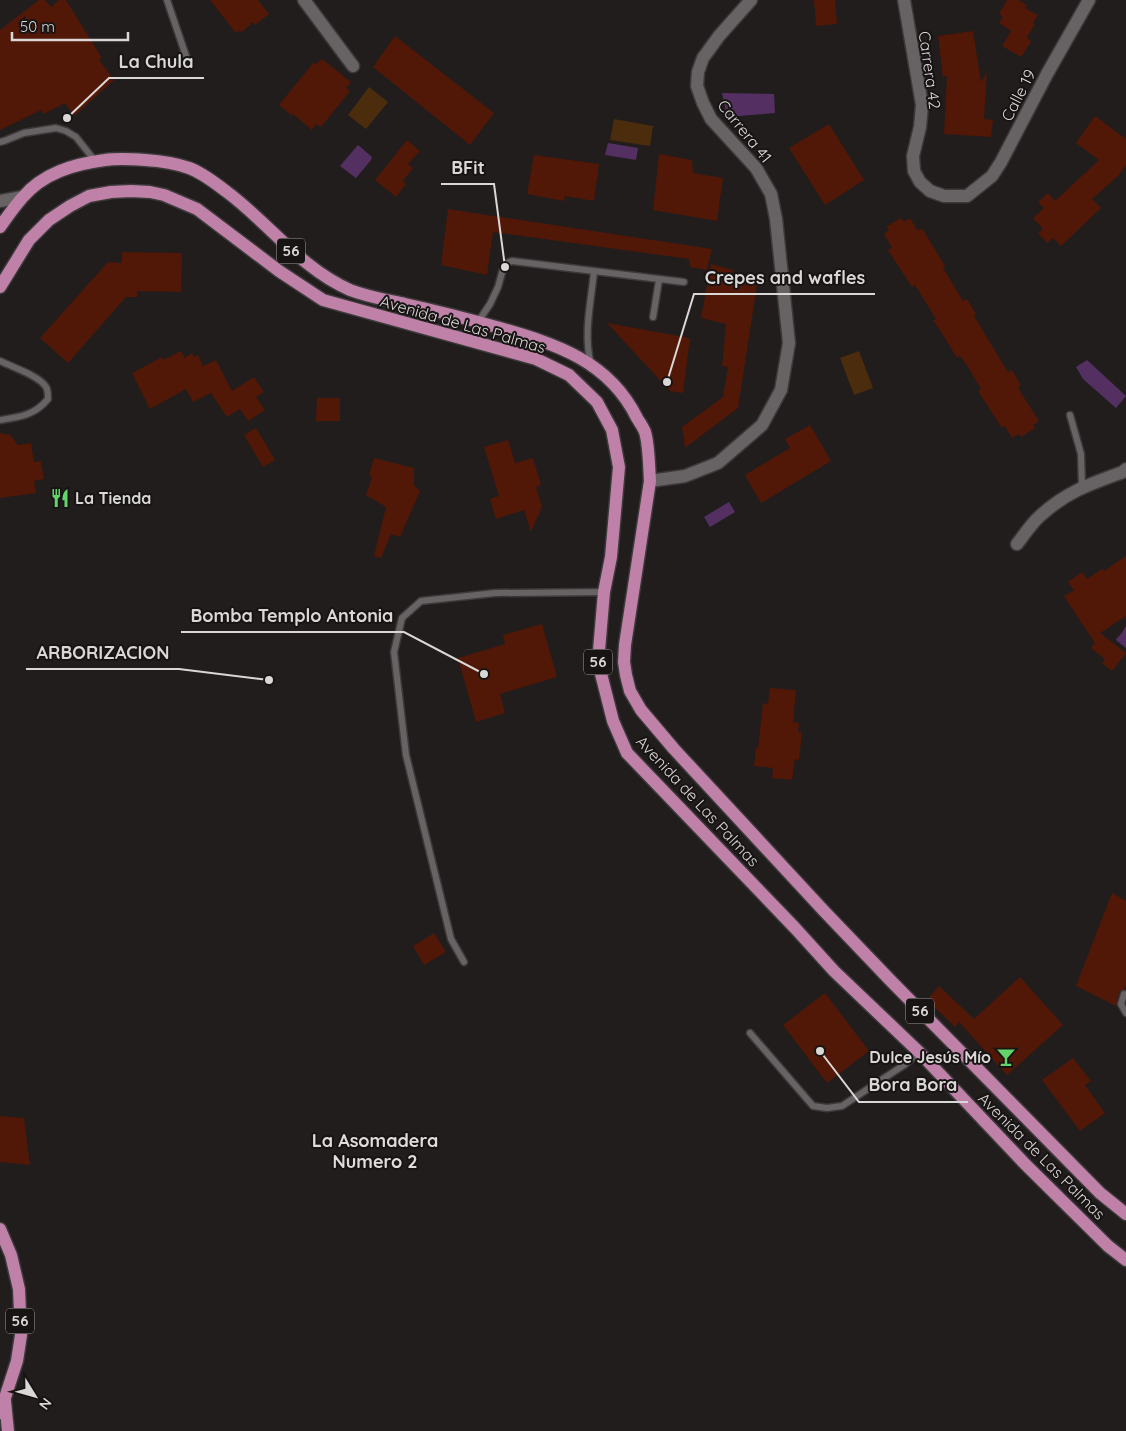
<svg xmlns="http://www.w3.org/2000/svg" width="1126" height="1431" font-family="Quicksand,sans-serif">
<rect width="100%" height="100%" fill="#211d1d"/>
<g fill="#4b2c0c">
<polygon points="369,87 388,102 366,129 348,115"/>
<polygon points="614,119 653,126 650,146 610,140"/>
<polygon points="859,351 873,388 854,395 840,358"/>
</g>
<g fill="#533061">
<polygon points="722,93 774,94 775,113 727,117"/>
<polygon points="608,143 638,148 636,160 605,155"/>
<polygon points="358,145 372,157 371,160 356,178 340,166"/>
<polygon points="1087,360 1126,396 1116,408 1083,379 1076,367"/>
<polygon points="729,502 735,512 710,527 704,517"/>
<polygon points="1126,626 1126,648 1117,641 1116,639 1121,634"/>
</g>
<g fill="#511707">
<polygon points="39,0 45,0 51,7 59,0 66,0 102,58 99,60 114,80 74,116 65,103 44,114 41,110 0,130 0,30"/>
<polygon points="210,0 258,0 269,14 255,25 253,22 241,33 240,30 236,33"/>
<polygon points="814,0 835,0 837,24 816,26"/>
<polygon points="1007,0 1018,0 1027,5 1025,8 1038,15 1033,23 1035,24 1027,37 1031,42 1021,57 1002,46 1011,31 999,23 1003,16 999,14"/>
<polygon points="973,31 981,82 987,72 984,119 993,120 991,137 944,134 947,76 943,77 938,36"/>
<polygon points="395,36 494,113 470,145 373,67"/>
<polygon points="322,59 351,82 346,88 350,91 321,127 316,124 312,130 293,114 292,116 279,105 314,62 316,64"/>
<polygon points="1095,116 1126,139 1126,165 1118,176 1092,199 1101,208 1061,246 1053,238 1047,243 1038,233 1043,229 1033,218 1044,208 1038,202 1048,193 1055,201 1099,160 1076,143"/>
<polygon points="829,124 864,180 825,205 789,148"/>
<polygon points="407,140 420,151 408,164 413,168 403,181 406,184 396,197 375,180"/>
<polygon points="659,154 692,160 693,173 723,178 717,221 653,210"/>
<polygon points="534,155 599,164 594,201 565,196 564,201 527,194"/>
<polygon points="448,209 712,249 707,270 690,267 689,259 493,232 487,275 441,265"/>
<polygon points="901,218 904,222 910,218 918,231 922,228 945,266 943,268 963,301 967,299 976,314 974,316 1008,372 1012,370 1021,386 1018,388 1039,421 1033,425 1035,428 1021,437 1019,434 1012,438 1005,426 1002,428 978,391 981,389 968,367 960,356 957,358 940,330 933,320 936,319 915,285 912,287 888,250 892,248 884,234 889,230 886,227"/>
<polygon points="122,252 182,253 181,292 137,291 137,297 126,297 68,363 40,338 108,262 122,263"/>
<polygon points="711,264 733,270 731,281 757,285 738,408 685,448 682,427 723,397 728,367 722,366 726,324 701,318"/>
<polygon points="607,323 690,338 683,393 670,391"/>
<polygon points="181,351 185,358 192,353 194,357 198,355 203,366 216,360 232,391 254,377 264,392 256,397 265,410 248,421 240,409 227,417 211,393 193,402 186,389 150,409 132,373 162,357 163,360"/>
<polygon points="317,398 340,398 340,421 316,421"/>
<polygon points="810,425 831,461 761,503 745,475 790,448 785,439"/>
<polygon points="256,428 275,460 263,467 244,435"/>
<polygon points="0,433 10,435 18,445 31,443 34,462 41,461 44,479 34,481 36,493 0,498"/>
<polygon points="508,440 515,463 533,458 541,485 536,487 542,507 531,532 524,510 496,519 490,499 499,496 484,447"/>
<polygon points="374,458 414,468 414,485 420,491 400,537 391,534 381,558 374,556 386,507 366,495 372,478 369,475"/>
<polygon points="1126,556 1126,616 1100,633 1126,653 1112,671 1102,663 1105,659 1091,648 1095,643 1064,596 1074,590 1068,582 1082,572 1087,579 1102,569 1104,571"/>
<polygon points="542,624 557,677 500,694 505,713 476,722 458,658 505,644 503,635"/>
<polygon points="770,688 796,690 793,722 799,723 798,732 802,732 799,760 795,759 792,780 772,778 773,768 754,766 756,748 758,748 763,703 768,704"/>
<polygon points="1112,893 1126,901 1126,985 1124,989 1119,992 1116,1006 1076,986"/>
<polygon points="434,933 446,952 424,965 413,946"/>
<polygon points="1020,977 1063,1025 1007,1075 959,1022 955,1027 927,1000 939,986 974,1019"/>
<polygon points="825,993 869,1051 827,1083 783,1025"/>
<polygon points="1073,1058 1091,1081 1085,1085 1105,1113 1080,1131 1042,1080"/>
<polygon points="0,1116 24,1118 30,1165 0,1162"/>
</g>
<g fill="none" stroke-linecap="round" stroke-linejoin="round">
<g stroke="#3c393a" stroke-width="9">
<g id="lane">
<polyline points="167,0 186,56"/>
<polyline points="0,142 4,141 24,133 56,128 66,131 76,137 95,161"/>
<polyline points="653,317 659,280"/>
<polyline points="478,322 490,304 498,287 503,269 507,263 512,261 684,282"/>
<path d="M0,361c12,6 40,15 46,26 2,3 2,8 2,12 -13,16 -28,18 -48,21"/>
<path d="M591,364c-8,-28 0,-63 3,-92"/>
<polyline points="1070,415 1081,454 1082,487"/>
<polyline points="464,962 451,939 406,755 394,652 402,618 421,601 495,593 604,592"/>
<polyline points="1124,994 1121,1004 1126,1013"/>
<polyline points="750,1033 813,1106 827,1108 842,1106 904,1065 919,1052"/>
</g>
</g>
<g stroke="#3c393a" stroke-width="15">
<g id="street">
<polyline points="304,0 353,66"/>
<polyline points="904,0 922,105 920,127 913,156 914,171 920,182 930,191 944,196 967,196 992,176 1001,162 1047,74 1089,0"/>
<polyline points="0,201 22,197"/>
<polyline points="650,481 685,476 718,463 762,425 781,390 789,343 776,219 771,194 756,168 711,119 703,103 697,86 698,72 703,58 719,36 751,0"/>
<path d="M1017,544c7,-9 14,-20 23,-28 26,-24 50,-32 83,-44l3,-3"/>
</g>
</g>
<g stroke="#3c393a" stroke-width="15">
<g id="primary">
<path d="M0,227c7,-10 14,-20 22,-29 21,-25 52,-34 83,-38 13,-2 27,-1 40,0 15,1 30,3 44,8 14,5 26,15 38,24 42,31 73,76 123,98 18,7 37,10 55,14 32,7 63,15 95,24 56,16 109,33 137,90 3,5 6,9 8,14 4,13 4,35 5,49l-25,164 -1,17 2,13 4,16 11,19 33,39 150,162 67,70 209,212 26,21"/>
<polyline points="0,287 29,240 49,220 70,206 89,196 111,192 131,191 150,192 164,195 197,209 279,271 323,300 536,359 569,375 597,402 612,430 619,467 611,557 604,592 598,662 613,721 627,753 795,928 834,971 919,1052 1025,1164 1108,1246 1126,1260"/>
<polyline points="0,1229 11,1255 19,1289 21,1335 17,1361 0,1413"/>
<polyline points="5,1401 8,1431"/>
</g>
</g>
<use href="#lane" stroke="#676263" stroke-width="6"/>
<use href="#street" stroke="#676263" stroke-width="12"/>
<use href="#primary" stroke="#bf81a7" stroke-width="12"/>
</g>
<defs>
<g id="restaurant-bare" transform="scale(1.5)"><path d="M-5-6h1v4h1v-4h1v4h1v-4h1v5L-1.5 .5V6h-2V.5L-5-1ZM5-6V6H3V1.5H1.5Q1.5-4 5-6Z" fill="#62d469" stroke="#181414" stroke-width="2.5" paint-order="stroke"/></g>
<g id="bar-bare" transform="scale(1.5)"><path d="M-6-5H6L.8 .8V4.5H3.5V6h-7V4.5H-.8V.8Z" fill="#62d469" stroke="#181414" stroke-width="2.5" paint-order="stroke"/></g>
</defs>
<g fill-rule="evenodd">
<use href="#restaurant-bare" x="60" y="498"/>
<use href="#bar-bare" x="1006" y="1057"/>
</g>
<g text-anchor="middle" stroke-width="4" stroke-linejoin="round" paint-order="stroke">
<g fill="#181414" stroke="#a09c9c" stroke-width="1">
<rect x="277" y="238.5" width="28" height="25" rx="4"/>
<rect x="584" y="649.5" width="28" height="25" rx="4"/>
<rect x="906" y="998.5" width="28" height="25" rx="4"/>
<rect x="6" y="1308.5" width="28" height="25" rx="4"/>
</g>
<g font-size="15" font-weight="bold" fill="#dad7d7">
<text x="291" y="256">56</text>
<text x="598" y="667">56</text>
<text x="920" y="1016">56</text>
<text x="20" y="1326">56</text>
</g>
<g font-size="16" fill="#dad7d7" stroke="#181414">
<text transform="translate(930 70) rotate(82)" y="6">Carrera 42</text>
<text transform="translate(1018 95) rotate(-63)" y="6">Calle 19</text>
<text transform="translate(745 131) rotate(51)" y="6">Carrera 41</text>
<text transform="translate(463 324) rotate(16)" y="6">Avenida de Las Palmas</text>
<text transform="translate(698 801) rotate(47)" y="6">Avenida de Las Palmas</text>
<text transform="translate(1042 1156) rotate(45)" y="6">Avenida de Las Palmas</text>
</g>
<g font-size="16" font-weight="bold" fill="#dad7d7" stroke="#181414" text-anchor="start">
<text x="75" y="504">La Tienda</text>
<text x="991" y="1063" text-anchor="end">Dulce Jesús Mío</text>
</g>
<g font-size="18" font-weight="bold" fill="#e1dbdc" stroke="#181414">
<text x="375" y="1147">La Asomadera<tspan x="375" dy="21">Numero 2</tspan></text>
</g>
</g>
<path fill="none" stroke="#dad7d7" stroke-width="2" d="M67 118L109 78H204M505 267L494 184H441M667 382L694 294H875M484 674L404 632H181M269 680L179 669H26M820 1051L859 1102H968"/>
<g fill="#dad7d7" stroke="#181414" stroke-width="2">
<circle cx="67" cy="118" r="5"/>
<circle cx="505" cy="267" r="5"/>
<circle cx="667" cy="382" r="5"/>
<circle cx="484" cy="674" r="5"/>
<circle cx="269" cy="680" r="5"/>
<circle cx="820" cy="1051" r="5"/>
</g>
<g font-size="18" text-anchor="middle" font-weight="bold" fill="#dad7d7" stroke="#181414" stroke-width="4" stroke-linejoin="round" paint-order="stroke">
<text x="156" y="68">La Chula</text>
<text x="468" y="174">BFit</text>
<text x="785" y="284">Crepes and wafles</text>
<text x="292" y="622">Bomba Templo Antonia</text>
<text x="103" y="659">ARBORIZACION</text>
<text x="913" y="1091">Bora Bora</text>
</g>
<g transform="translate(35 1396) rotate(127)" stroke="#181414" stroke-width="4" paint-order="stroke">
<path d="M0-4L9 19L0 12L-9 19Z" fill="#dad7d7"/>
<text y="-8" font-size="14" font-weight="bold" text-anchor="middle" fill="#dad7d7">N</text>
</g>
<path d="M12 32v8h116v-8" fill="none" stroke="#dad7d7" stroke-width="2.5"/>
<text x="20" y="32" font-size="15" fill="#dad7d7" stroke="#181414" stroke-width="4" paint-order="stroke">50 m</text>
</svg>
